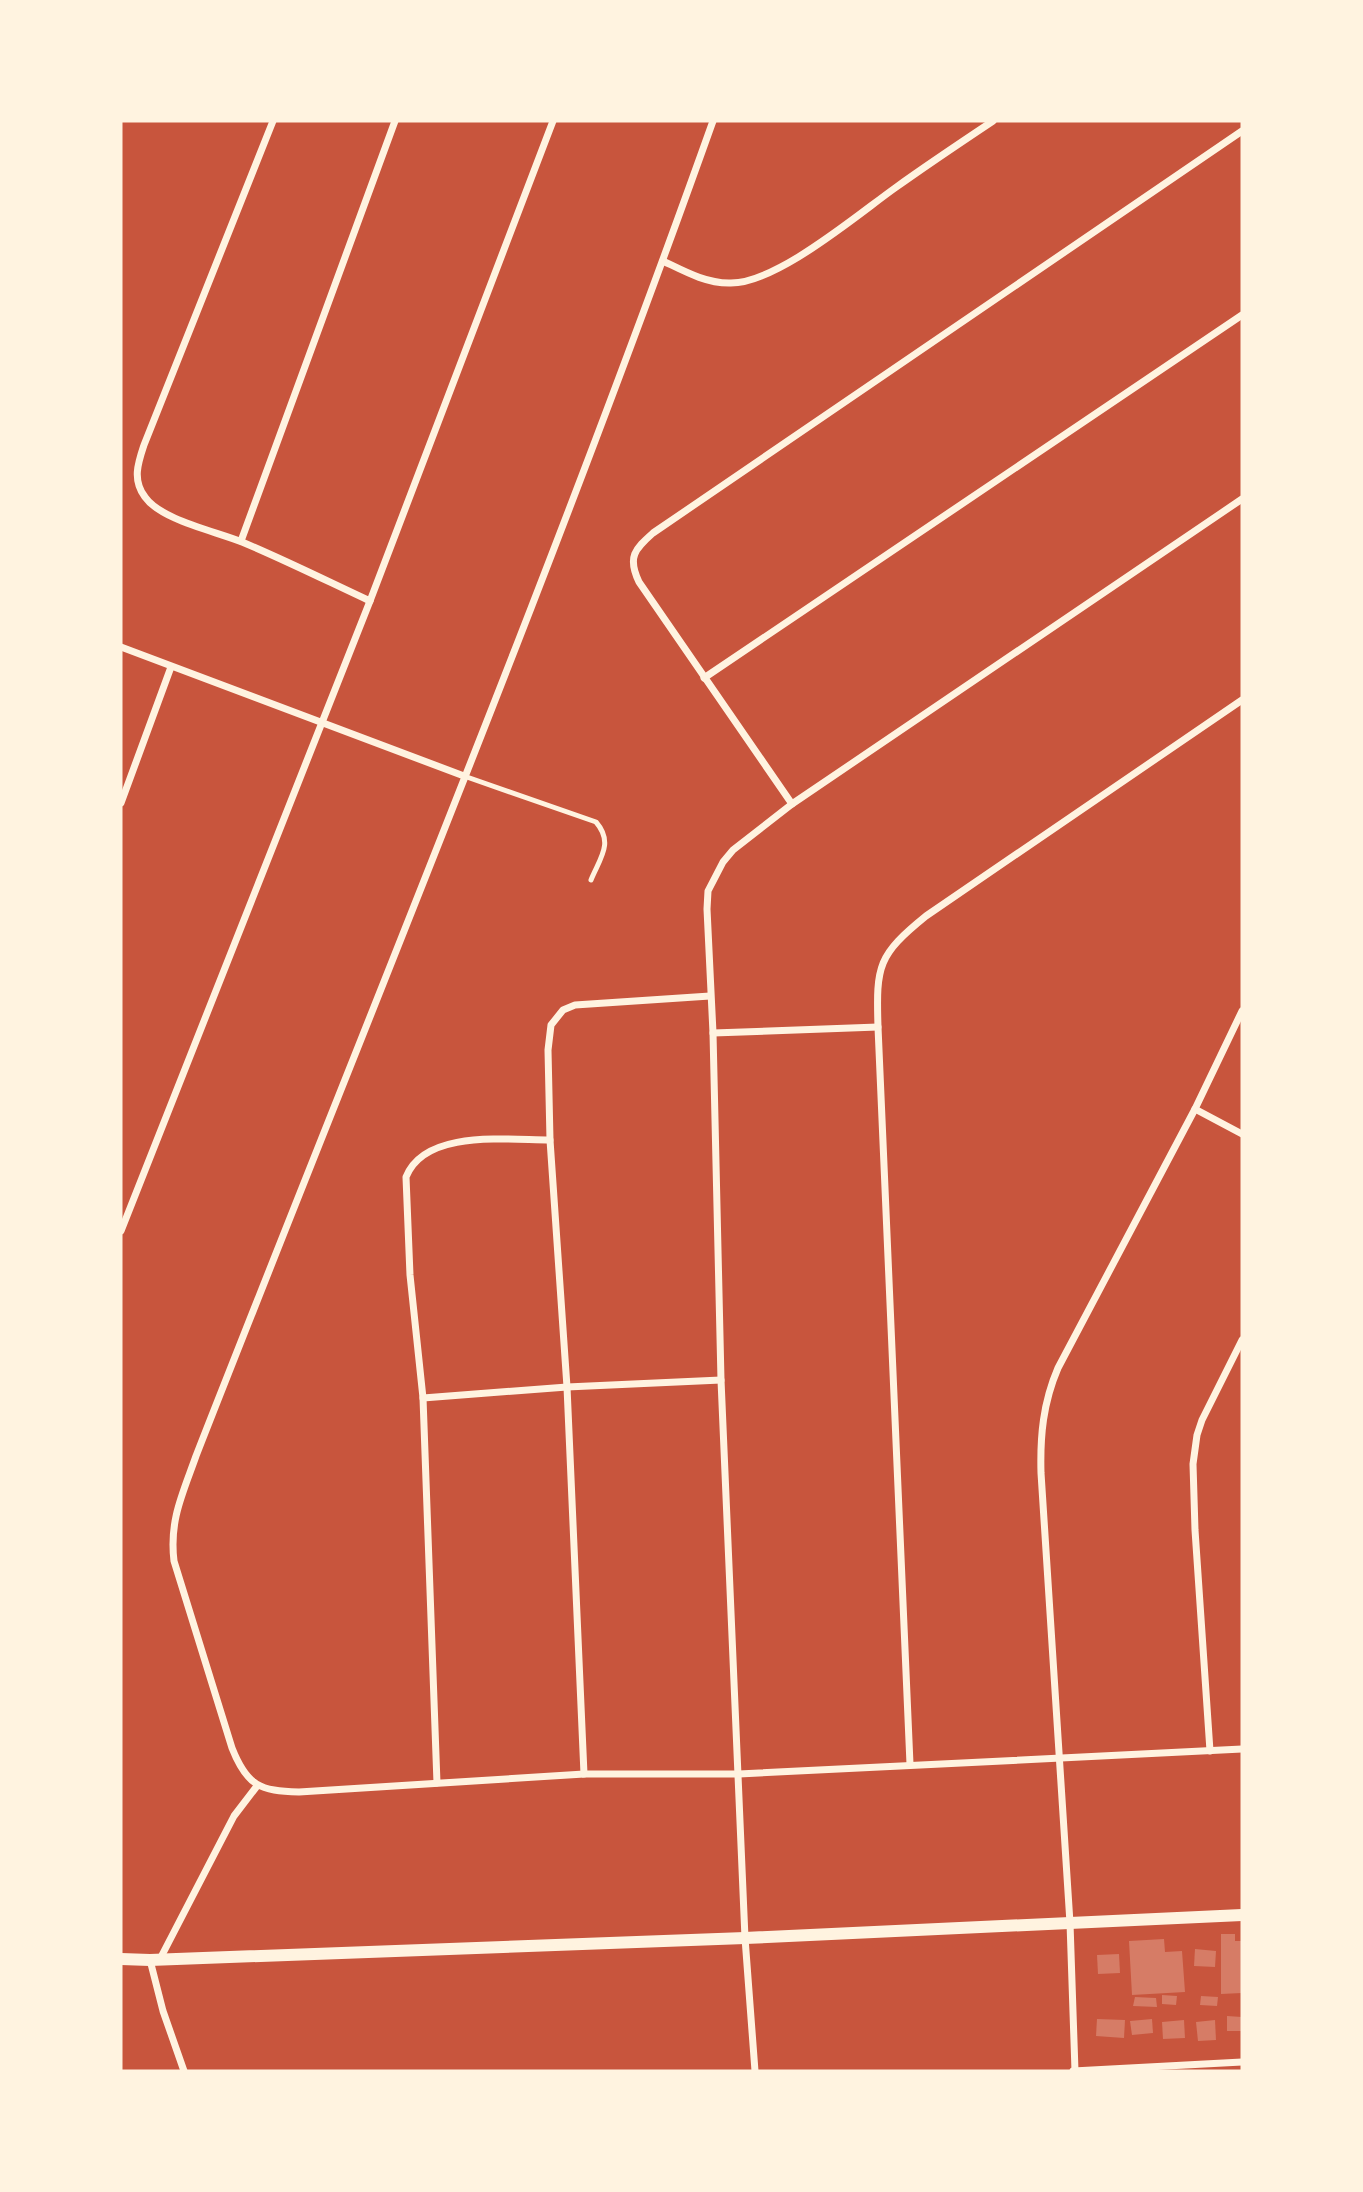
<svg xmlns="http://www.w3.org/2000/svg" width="1363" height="2192" font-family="'Exo 2',sans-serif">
<rect width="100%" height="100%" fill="#c8553d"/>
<g fill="#d67c66">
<polygon points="1221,1934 1235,1934 1235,1941 1242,1941 1242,1993 1221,1994"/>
<polygon points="1164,1939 1165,1952 1182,1951 1185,1992 1132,1995 1129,1941"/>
<polygon points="1195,1949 1216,1951 1215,1967 1194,1966"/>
<polygon points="1119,1954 1120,1973 1098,1974 1097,1955"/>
<polygon points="1162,1995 1177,1996 1176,2005 1162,2004"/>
<polygon points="1201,1996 1218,1997 1217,2006 1200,2005"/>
<polygon points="1135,1997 1156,1998 1157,2007 1133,2006"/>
<polygon points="1227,2016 1242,2017 1242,2031 1227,2031"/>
<polygon points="1097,2019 1125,2020 1124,2038 1096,2036"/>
<polygon points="1152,2019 1153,2033 1132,2035 1130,2021"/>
<polygon points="1184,2020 1185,2038 1163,2039 1162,2022"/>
<polygon points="1215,2020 1216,2040 1198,2041 1196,2022"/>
</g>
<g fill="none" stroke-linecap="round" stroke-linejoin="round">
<path stroke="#fff3e0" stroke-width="5" d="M464,776l132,46c18,21 4,36 -5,58"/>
<g stroke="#fff3e0" stroke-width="7">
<path d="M273,121l-129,324c-6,18 -12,35 1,52 16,23 70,34 97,45 43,18 85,39 128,59"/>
<path d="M713,121c-160,449 -343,891 -517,1335 -13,37 -27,64 -22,105l58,187c15,38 28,43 67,44l285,-18h155l503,-25"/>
<path d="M663,261c21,10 42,22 66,22 46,2 128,-68 166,-95 32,-23 65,-45 98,-67"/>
<polyline points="241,541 395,121"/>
<polyline points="121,647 464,776"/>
<polyline points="704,678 1242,315"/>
<polyline points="121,803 171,667"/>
<path d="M792,804l-153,-222c-12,-25 -4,-33 14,-49l589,-402"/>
<polyline points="713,1033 878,1027"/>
<polyline points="1195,1109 1242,1134"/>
<polyline points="121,1231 370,601 553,121"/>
<polyline points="423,1398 567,1387 721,1380"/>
<polyline points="1210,1751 1195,1530 1193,1464 1197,1435 1202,1420 1242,1340"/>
<path d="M910,1764l-32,-737c-2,-62 0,-72 48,-111l316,-216"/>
<polyline points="584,1774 567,1387 550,1140 548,1050 551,1025 563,1010 575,1005 710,996"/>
<path d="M437,1783l-14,-385 -13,-123 -4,-98c19,-48 101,-37 144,-37"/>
<polyline points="160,1959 234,1816 257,1786"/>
<polyline points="150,1960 163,2011 184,2071"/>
<polyline points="755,2071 745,1938 721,1380 713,1033 707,909 708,891 723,862 733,850 792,804 1242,499"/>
<polyline points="1073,2071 1242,2062"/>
<path d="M1075,2071l-5,-148 -29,-450c-1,-37 2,-70 17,-105l137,-259 47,-98"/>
</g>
<polyline stroke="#fff3e0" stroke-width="12" points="121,1959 150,1960 745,1938 1242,1915"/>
</g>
<rect width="1363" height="2192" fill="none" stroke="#fff3e0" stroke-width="245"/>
</svg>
